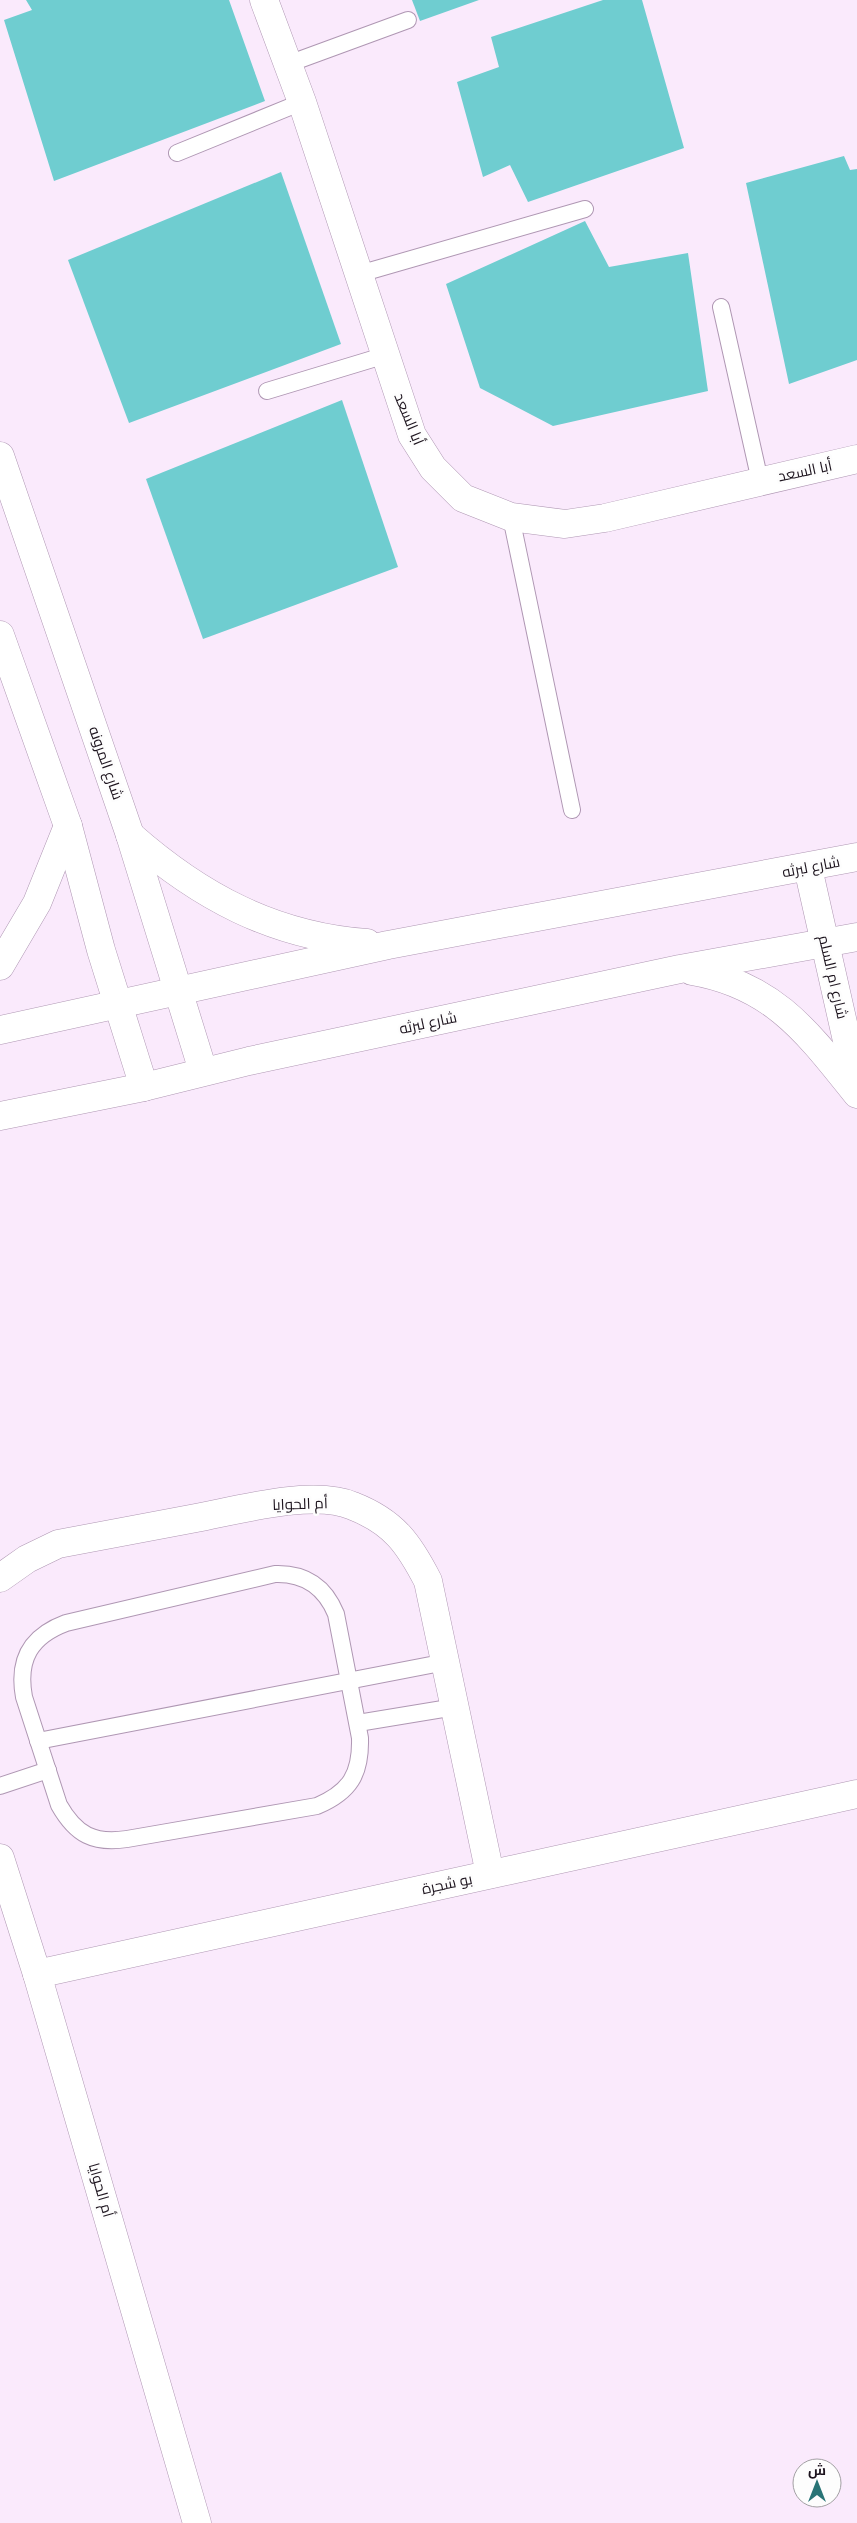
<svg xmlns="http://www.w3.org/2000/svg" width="857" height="2523" font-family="'Times New Roman',Cairo,serif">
<rect width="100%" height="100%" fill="#faeafc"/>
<g fill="#6fcdd0">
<polygon points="26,0 229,0 265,101 54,181 4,20 32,10"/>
<polygon points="412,0 479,0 420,21"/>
<polygon points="603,0 642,0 684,148 528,202 510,165 483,177 457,82 499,67 491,37"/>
<polygon points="844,156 850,170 857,169 857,360 789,384 746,183"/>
<polygon points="281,172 341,344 129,423 68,260"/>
<polygon points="585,221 609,267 688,253 708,391 553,426 480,388 446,284"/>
<polygon points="342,400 398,567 203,639 146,479"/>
</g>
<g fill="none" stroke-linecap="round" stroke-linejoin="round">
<g stroke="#af97b3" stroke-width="18">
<g id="service">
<polyline points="288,64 408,20"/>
<polyline points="177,153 302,102"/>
<polyline points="359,274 585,209"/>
<polyline points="721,307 760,481"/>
<polyline points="267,391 386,355"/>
<polyline points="511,517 572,810"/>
<path d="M275,1574c30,-1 50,13 61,40l24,124c1,36 -10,54 -43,68l-190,33c-33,5 -51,-4 -68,-34l-35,-108c-7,-38 7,-61 42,-74z"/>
<polyline points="358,1723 455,1707"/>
<polyline points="38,1741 446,1662"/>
<polyline points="0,1786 48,1770"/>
</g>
</g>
<g stroke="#af97b3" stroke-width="29">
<g id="minor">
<polyline points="264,0 302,102 412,435 433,468 463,498 511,517 565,524 605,518 857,459"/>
<path d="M0,1578l27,-19 31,-15c46,-9 92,-17 138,-26 42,-8 118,-29 157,-12 41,16 56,38 75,75l62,293"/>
<polyline points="0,1858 37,1974 197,2523"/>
<polyline points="37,1974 857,1794"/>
</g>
</g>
<g stroke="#af97b3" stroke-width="29">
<g id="tertiary">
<polyline points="0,456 130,835 203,1071"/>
<polyline points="0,635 68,826 101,950 144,1087"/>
<path d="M130,835c69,61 143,101 237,108"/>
<polyline points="808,868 857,1085"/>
<polyline points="0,966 37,903 68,826"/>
<path d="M692,971c82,14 116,62 165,123"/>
<polyline points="0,1030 388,945 857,857"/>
<polyline points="0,1116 144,1087 249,1061 680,969 857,937"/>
</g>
</g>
<use href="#service" stroke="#fff" stroke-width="16"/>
<use href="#minor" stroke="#fff" stroke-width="28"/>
<use href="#tertiary" stroke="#fff" stroke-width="28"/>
</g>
<g text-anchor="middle" stroke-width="5" stroke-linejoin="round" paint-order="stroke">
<g font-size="15" fill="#1d141e" stroke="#fdfdfd">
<text transform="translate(409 419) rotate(68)" y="5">أبا السعد</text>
<text transform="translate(805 471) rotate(-12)" y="5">أبا السعد</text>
<text transform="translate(106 763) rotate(71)" y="5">شارع المرونه</text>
<text transform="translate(811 867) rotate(-11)" y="5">شارع لبرثه</text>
<text transform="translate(833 977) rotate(77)" y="5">شارع ام السلم</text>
<text transform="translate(428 1023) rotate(-12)" y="5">شارع لبرثه</text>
<text transform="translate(300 1504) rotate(-2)" y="5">أم الحوايا</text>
<text transform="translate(447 1884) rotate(-12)" y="5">بو شجرة</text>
<text transform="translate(101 2190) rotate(74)" y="5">أم الحوايا</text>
</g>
</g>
<g transform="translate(817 2483)"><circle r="24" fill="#fdfdfd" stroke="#a3a0a4"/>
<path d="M0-4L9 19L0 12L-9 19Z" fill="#297476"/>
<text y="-8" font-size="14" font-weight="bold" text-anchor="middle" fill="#1d141e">ش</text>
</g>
</svg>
